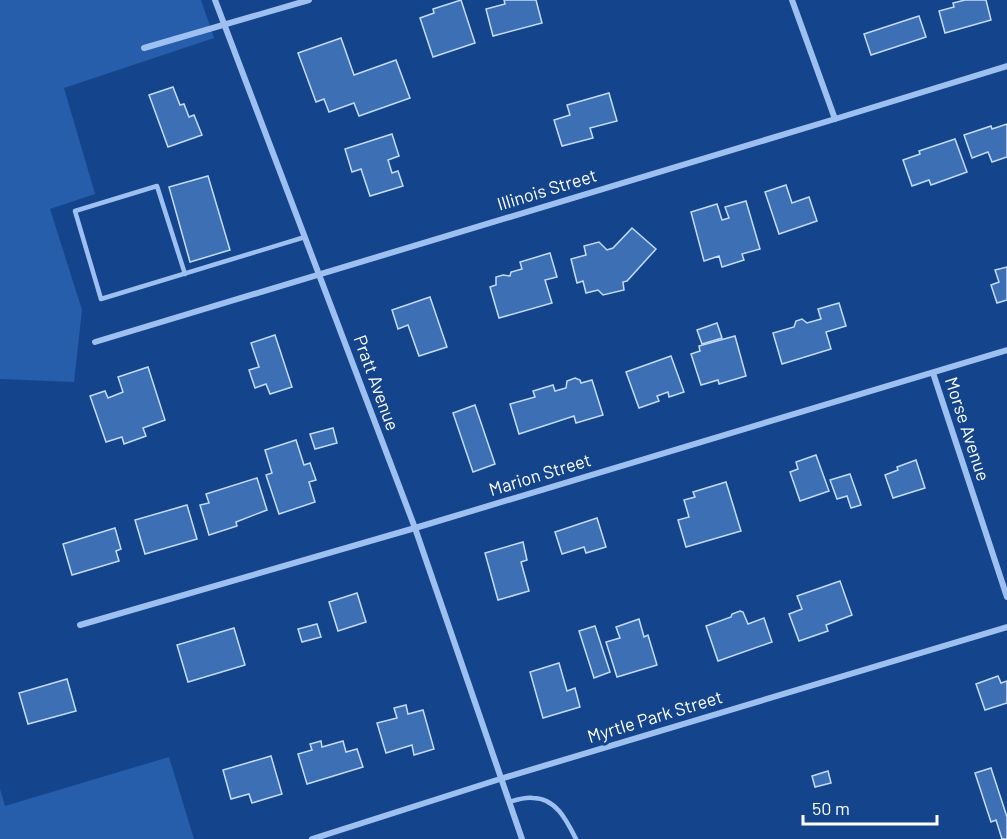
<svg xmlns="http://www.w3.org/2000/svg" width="1007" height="839" font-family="Barlow,sans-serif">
<rect width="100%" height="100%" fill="#14458c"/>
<g fill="#265eab">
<polygon points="0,0 201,0 214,38 64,88 95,194 50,209 82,310 74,382 0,379"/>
<polygon points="169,757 194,839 0,839 0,789 5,806"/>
</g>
<g fill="#3d6fb5" stroke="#c4dcfb" stroke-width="1.5">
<polygon points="461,0 475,43 433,57 420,18 434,13 433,9"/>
<polygon points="504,0 536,0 542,23 493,36 486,9 505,4"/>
<polygon points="965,0 986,0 991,20 945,33 939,11 954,7 953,3"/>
<polygon points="919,16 926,37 871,55 864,34"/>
<polygon points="341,38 354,75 396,60 410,98 359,116 354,103 329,112 324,99 316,102 298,53"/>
<polygon points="173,87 180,105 184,104 189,117 194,115 202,135 168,147 149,95"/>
<polygon points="609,93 617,121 590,128 593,138 562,146 554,120 570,115 567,105"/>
<polygon points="1007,124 1007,157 992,162 988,152 972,158 964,135 991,126 992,129"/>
<polygon points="392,134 399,156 388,160 392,173 398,171 403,186 370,196 361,169 352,172 345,149"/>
<polygon points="955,139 967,172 931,185 929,180 912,186 903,160 920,154 919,151"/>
<polygon points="208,176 230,250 190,262 169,187"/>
<polygon points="786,185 792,203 809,197 817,221 779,234 765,192"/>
<polygon points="746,201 760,249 742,254 744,260 722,267 719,256 704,261 691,212 717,204 722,220 729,218 725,207"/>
<polygon points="632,228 656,249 627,281 623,282 624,290 603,295 598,290 586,293 583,281 577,283 571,259 586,255 584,246 599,242 607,250 613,248"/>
<polygon points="550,253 557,277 545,280 552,303 499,318 490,287 496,285 496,277 503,275 510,276 511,272 522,269 520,262"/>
<polygon points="1007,267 1007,300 997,303 991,285 999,282 995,270"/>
<polygon points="430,297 447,347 419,356 408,325 398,329 392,310"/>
<polygon points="839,303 846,326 826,332 831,349 782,364 773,333 794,327 796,321 802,319 807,323 821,319 818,309"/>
<polygon points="717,323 722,338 702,344 697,330"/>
<polygon points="275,335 292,387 270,394 266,384 255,388 249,370 259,367 251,343"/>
<polygon points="735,336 746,376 719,384 718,380 701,385 691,354 700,351 699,346"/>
<polygon points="671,356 684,392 669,397 668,392 657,396 659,401 639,408 626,372"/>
<polygon points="148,367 165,420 143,428 146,436 124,444 122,437 106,442 90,396 105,391 108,398 123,392 118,377"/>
<polygon points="575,378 580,380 581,383 592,380 603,415 576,423 574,416 519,434 510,404 535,397 533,391 553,385 555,391 566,388 567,381"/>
<polygon points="475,405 495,464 473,472 453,413"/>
<polygon points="333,428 337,443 315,449 310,434"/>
<polygon points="296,440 304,465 310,463 316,480 309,482 315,502 279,514 266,475 272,473 265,450"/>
<polygon points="816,455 829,491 800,501 790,472 798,469 796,462"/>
<polygon points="916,460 925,488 893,498 885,475 898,470 897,467"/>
<polygon points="850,474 861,505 851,508 847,496 837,499 830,480"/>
<polygon points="257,478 267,510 236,522 237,526 209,535 200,505 209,503 206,494"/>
<polygon points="726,482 741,531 686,547 678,520 689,517 684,500 695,497 693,492"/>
<polygon points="187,505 197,539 145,554 135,520"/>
<polygon points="597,518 606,547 586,553 584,547 562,554 555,532"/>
<polygon points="115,528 121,549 116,551 119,561 72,575 63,544"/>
<polygon points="523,542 527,560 521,562 529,591 498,600 485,553"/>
<polygon points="840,581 852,615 826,625 828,631 799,641 789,614 802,609 797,596"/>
<polygon points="357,593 366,622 338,631 329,602"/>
<polygon points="740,611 743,612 748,624 764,618 772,642 718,661 706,626 731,617 732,614"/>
<polygon points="639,619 644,637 648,635 657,665 617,677 606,642 620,638 616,627"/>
<polygon points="317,624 321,637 302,642 298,629"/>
<polygon points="595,626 610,672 594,678 579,631"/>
<polygon points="234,628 245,665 188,682 177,645"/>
<polygon points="559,663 567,691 575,688 580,707 543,718 530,672"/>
<polygon points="998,676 1001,683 1007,681 1007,703 985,710 976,684"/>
<polygon points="67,679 76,711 28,724 19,693"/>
<polygon points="406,705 408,714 423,710 434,749 414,755 412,745 386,753 377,723 397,718 394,708"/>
<polygon points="321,741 322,747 343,741 346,752 357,749 363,767 307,784 298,754 312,750 310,744"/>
<polygon points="271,756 282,794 252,803 249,794 231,799 223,770"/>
<polygon points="991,768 1007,817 1007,839 1002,839 996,820 991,822 975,773"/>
<polygon points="828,771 831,783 815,787 812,776"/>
</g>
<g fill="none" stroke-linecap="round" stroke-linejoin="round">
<g stroke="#9ec0f0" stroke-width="4.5">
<polyline points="185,274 157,186 75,211 101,299 305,237"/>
<path d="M509,802c7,-2 16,-5 24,-4 23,0 34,23 43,41"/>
</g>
<g stroke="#9ec0f0" stroke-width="6">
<polyline points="215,0 415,528 522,839"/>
<polyline points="792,0 835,119"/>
<polyline points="144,48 309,0"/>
<polyline points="95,342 835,119 1007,66"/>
<polyline points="933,373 1007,597"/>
<polyline points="80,625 415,528 1007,350"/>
<polyline points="312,839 500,779 1007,627"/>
</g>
</g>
<g text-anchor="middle" stroke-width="6" stroke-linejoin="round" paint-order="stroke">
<g font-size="18" fill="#fff" stroke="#14458c">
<text transform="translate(547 190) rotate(-17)" y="6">Illinois Street</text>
<text transform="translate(376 383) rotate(70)" y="6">Pratt Avenue</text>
<text transform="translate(967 429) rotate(72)" y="6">Morse Avenue</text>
<text transform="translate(540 475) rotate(-17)" y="6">Marion Street</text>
<text transform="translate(655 717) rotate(-17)" y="6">Myrtle Park Street</text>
</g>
</g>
<path d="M803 815v9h134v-9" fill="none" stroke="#ffffff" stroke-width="3"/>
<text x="812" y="815" font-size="18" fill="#ffffff" stroke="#14458c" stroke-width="4.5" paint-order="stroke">50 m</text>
</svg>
